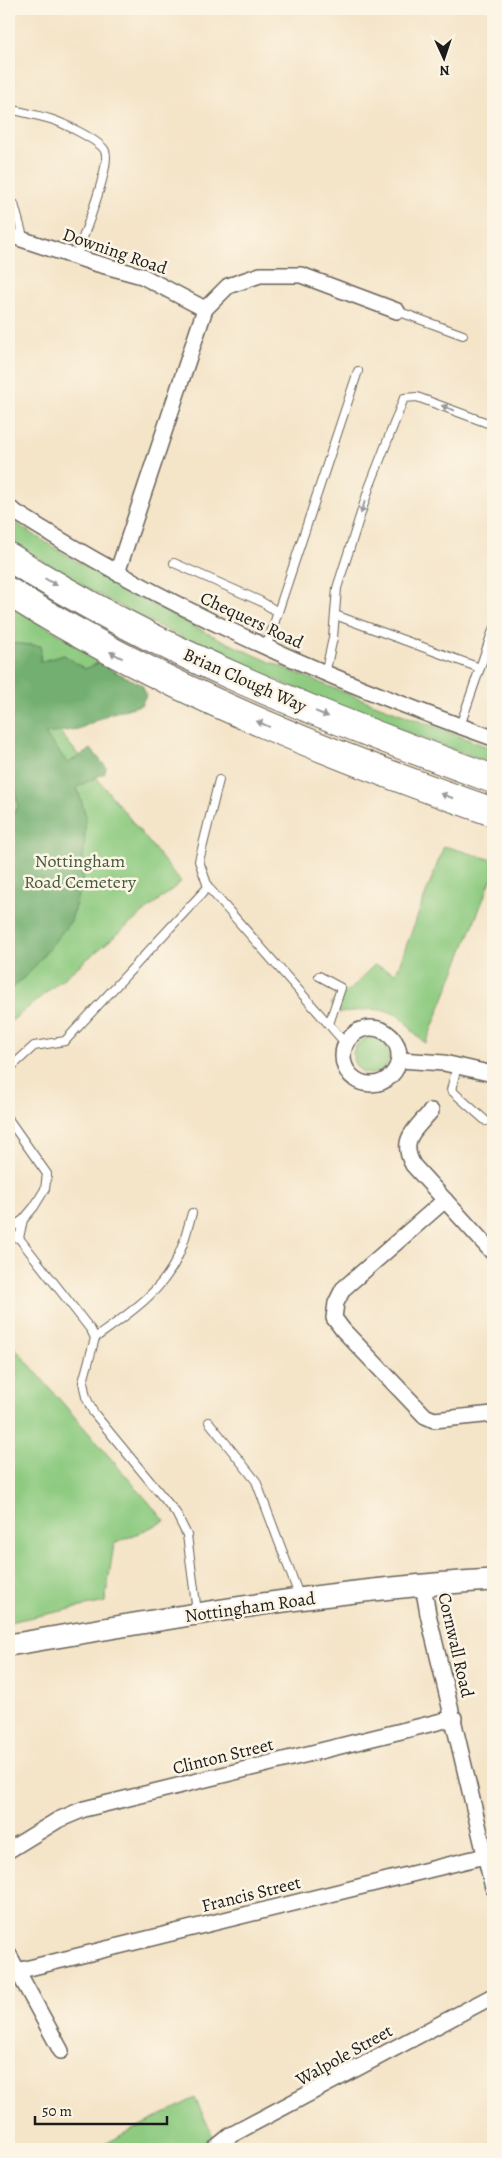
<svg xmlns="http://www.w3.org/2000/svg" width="502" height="2158" font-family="Alegreya,serif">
<rect width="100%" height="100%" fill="#fcf5e5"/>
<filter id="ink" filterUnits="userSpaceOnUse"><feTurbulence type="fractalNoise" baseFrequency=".02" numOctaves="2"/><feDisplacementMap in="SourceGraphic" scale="10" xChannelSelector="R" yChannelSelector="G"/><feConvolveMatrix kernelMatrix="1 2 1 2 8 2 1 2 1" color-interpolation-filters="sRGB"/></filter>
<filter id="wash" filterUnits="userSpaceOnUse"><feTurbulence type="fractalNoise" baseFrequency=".0096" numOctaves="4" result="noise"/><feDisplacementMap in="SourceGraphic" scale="20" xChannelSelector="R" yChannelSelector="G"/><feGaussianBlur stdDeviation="1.12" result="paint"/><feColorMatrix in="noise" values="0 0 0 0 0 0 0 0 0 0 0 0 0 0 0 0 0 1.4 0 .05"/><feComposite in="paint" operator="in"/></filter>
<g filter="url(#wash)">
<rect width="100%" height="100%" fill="#f4e4c8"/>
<g fill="#8ecb81" stroke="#55744e">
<path d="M9,519c82,53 169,103 259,142 74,32 150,59 225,88v15c-121,-43 -242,-91 -357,-149 -44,-23 -86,-49 -127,-76z"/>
<polygon points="9,606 100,657 98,663 85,670 64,655 39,662 41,646 9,643"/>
<polygon points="9,669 181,882 9,1023"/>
<path d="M444,846l49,14v15l-67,168c-14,-8 -13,-15 -25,-25 -17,-14 -42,-7 -62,-5l-8,-10 21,-15 22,-23 22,8z"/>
<circle cx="371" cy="1056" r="18"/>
<polygon points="9,1341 165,1521 114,1544 105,1602 9,1622"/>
<polygon points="195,2098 213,2136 201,2149 95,2149"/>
</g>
<polygon fill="#72af6f" stroke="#476646" points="9,643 41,646 40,662 64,655 85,669 98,663 142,685 146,695 141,705 109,714 79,729 45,734 68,763 91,749 106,767 105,773 77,787 86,816 82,881 71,921 31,971 9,991 9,819 18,807 15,787 9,778"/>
</g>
<g filter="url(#ink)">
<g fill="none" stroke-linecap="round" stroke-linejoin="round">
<g stroke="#686258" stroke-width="10">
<g id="lane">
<path d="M9,109c13,3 27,6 41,10 11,3 51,22 55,32 7,14 -23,88 -29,106"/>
<polyline points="9,202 14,204 24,240"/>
<polyline points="397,311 463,335"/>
<polyline points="174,563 260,601 278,612"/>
<polyline points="335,615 480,668"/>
<polyline points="266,648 358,371"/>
<polyline points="325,674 333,638 337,588 369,488 404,398 417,397 493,425"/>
<polyline points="460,726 493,630"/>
<polyline points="219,780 199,861 208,887 346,1044"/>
<polyline points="319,976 341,988 329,1024"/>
<polyline points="457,1066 451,1090 486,1121"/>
<polyline points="9,1069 34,1046 65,1041 208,887"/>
<polyline points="9,1120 47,1174 45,1189 34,1207 23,1220 19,1238 91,1330 95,1338 83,1382 86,1397 93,1412 176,1513 187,1535 197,1612"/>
<polyline points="9,1229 23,1220"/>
<polyline points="9,1236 19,1238"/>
<path d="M95,1338c32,-23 69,-47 84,-84 6,-13 9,-28 13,-41"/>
<polyline points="209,1422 256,1481 300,1598"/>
</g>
</g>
<g stroke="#686258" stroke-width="18">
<g id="street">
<polyline points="9,235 91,262 142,276 205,309"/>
<path d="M9,508c153,98 312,169 484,230"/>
<polyline points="117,573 205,309 228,286 260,275 301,275 397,311"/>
<circle cx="371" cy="1056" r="28"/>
<polyline points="400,1060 444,1063 493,1074"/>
<path d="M431,1111c-16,19 -32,28 -18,54l80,88"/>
<polyline points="445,1200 343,1289 336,1303 334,1318 343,1330 425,1416 434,1420 493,1414"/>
<polyline points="423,1585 428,1614 493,1888"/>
<polyline points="9,1850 58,1820 84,1809 454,1718"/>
<polyline points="9,1955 61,2051"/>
<polyline points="17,1971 493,1854"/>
<polyline points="214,2149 231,2135 493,1996"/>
</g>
</g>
<g stroke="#686258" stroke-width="24">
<path id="secondary" d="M9,1645c160,-27 322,-56 484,-65"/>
</g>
<g stroke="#686258" stroke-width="30">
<g id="highway">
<path d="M9,557c150,96 317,161 484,222"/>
<path d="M9,592c151,95 316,161 484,220"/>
</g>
</g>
<use href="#lane" stroke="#fff" stroke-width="8"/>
<use href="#street" stroke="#fff" stroke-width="15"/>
<use href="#secondary" stroke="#fff" stroke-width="21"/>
<use href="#highway" stroke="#fff" stroke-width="28"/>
</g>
<defs><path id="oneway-solid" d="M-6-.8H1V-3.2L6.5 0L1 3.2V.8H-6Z" transform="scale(1.25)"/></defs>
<g fill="#999">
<use href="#oneway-solid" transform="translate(448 408) rotate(-159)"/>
<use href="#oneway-solid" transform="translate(363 507) rotate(108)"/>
<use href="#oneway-solid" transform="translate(51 582) rotate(30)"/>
<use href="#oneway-solid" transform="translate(116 655) rotate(-153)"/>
<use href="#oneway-solid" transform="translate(322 714) rotate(22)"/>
<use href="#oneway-solid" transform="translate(263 724) rotate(-156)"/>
<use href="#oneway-solid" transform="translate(447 796) rotate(-161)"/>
</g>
</g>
<g text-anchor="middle" stroke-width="5" stroke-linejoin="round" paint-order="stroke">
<g font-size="18" fill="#1c1c1c" stroke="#fcf5e5">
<text transform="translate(115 251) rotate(19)" y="6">Downing Road</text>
<text transform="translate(252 620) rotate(25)" y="6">Chequers Road</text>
<text transform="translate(245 680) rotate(24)" y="6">Brian Clough Way</text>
<text transform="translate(250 1607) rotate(-8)" y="6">Nottingham Road</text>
<text transform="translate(456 1645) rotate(77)" y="6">Cornwall Road</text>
<text transform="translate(223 1756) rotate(-14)" y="6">Clinton Street</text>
<text transform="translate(251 1894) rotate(-14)" y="6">Francis Street</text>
<text transform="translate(344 2055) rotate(-29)" y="6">Walpole Street</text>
</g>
<g font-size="18" fill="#44593f" stroke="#fcf5e5">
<text x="80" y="867">Nottingham<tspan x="80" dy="21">Road Cemetery</tspan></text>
</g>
</g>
<rect width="502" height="2158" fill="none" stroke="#fcf5e5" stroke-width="30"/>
<g transform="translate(444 58) rotate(177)" stroke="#fcf5e5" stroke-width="4" paint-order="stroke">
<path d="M0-4L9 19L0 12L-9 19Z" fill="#1c1c1c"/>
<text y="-8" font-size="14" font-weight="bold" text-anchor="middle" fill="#1c1c1c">N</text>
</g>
<path d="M35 2116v8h132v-8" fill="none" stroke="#1c1c1c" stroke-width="2.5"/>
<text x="42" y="2116" font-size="15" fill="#1c1c1c" stroke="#fcf5e5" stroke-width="4" paint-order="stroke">50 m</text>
</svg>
